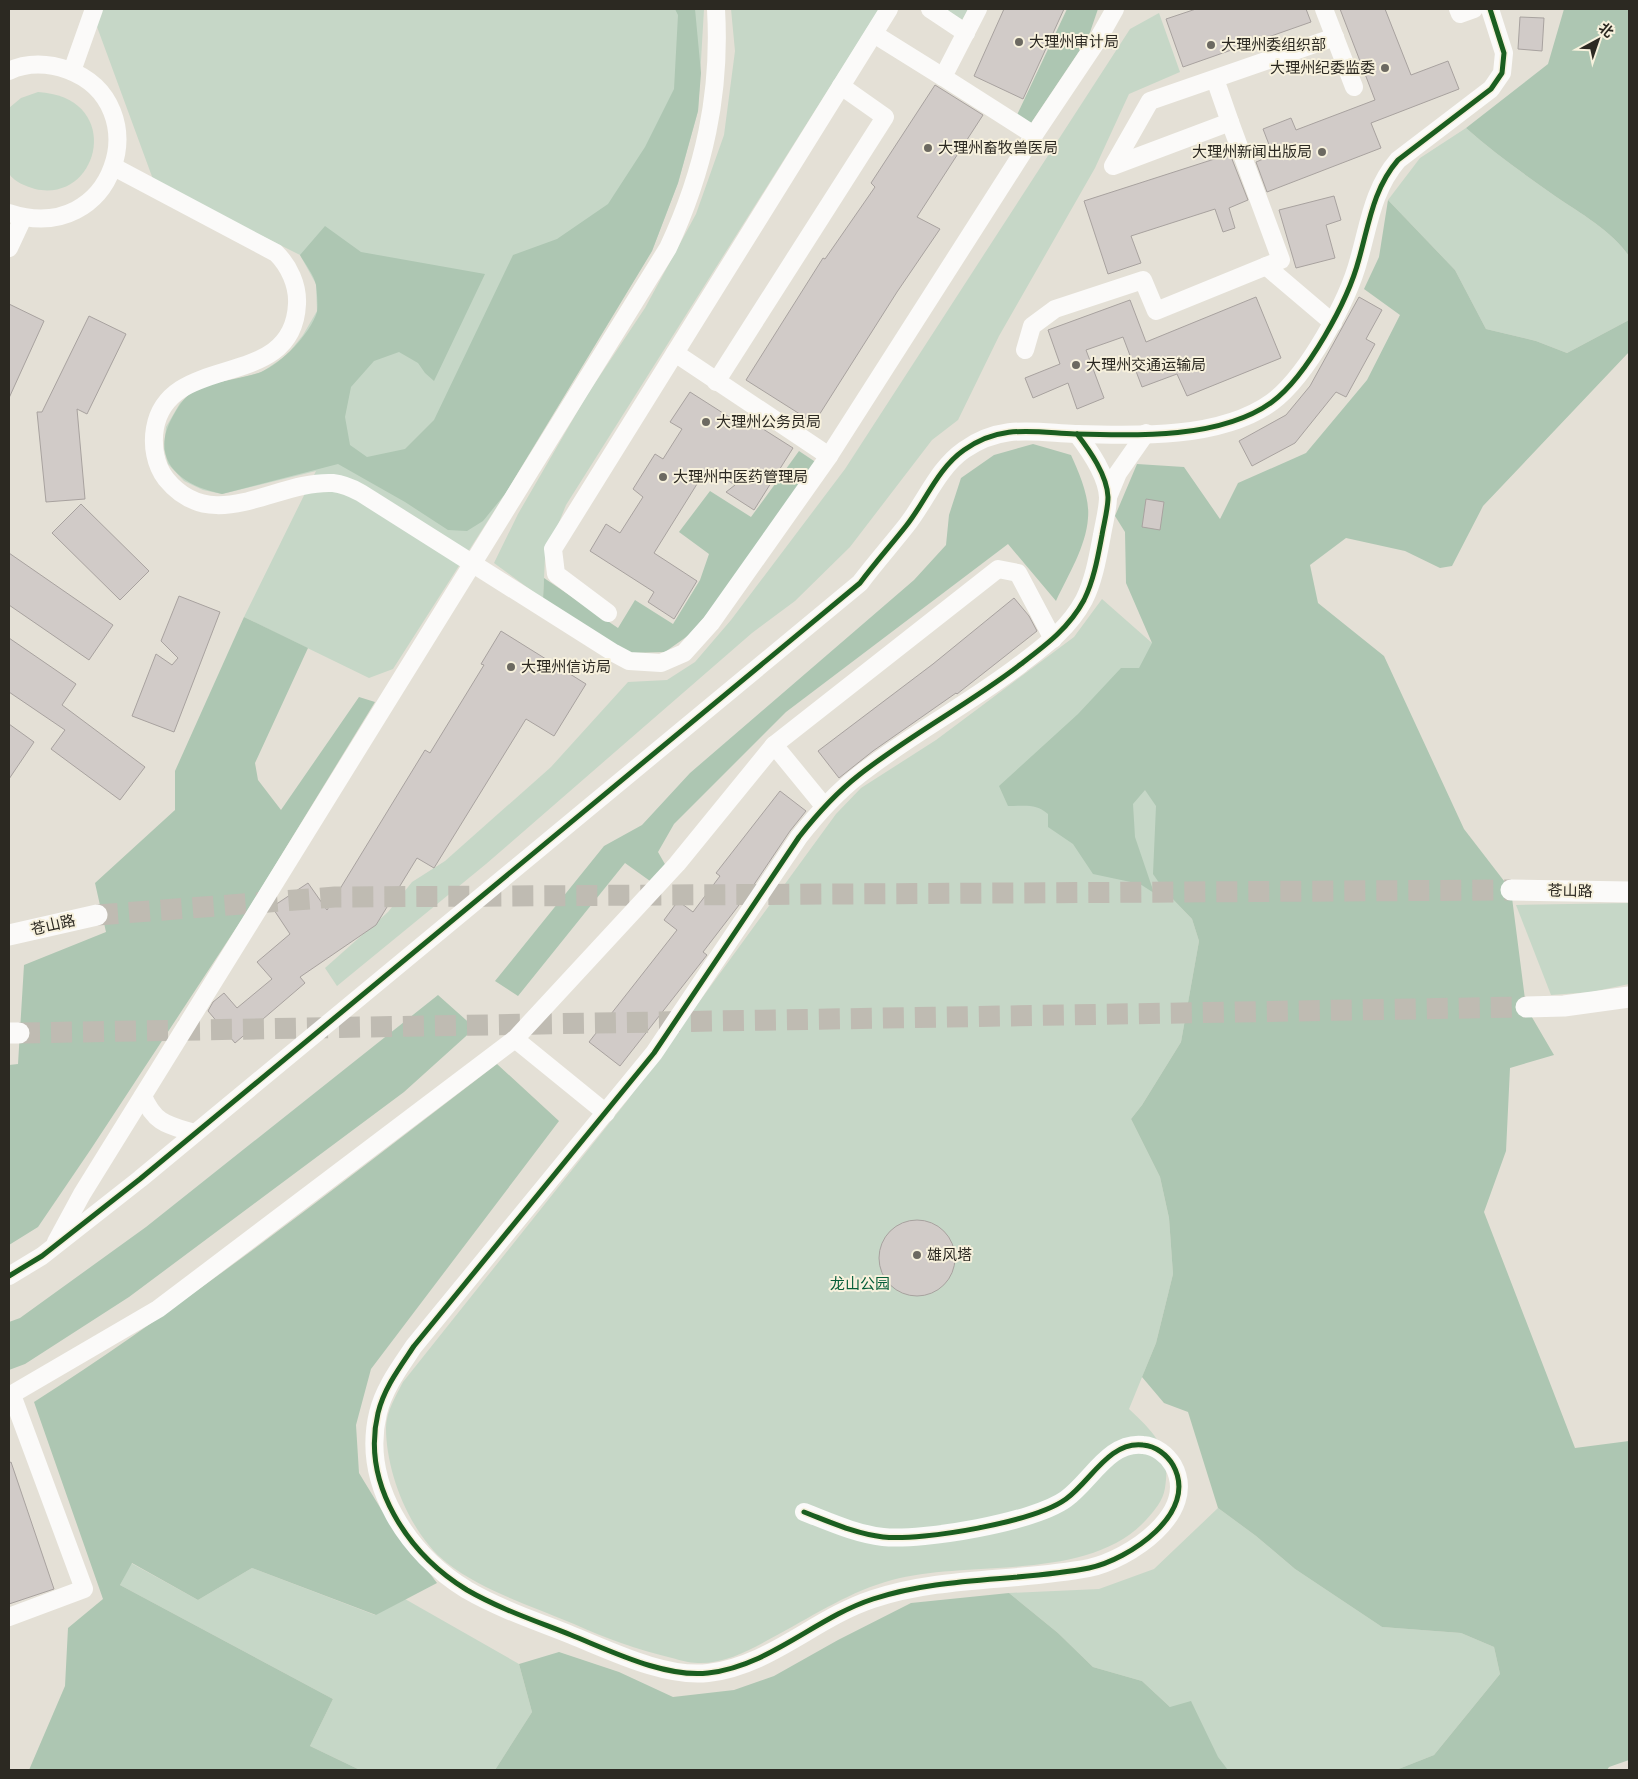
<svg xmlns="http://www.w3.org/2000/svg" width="1638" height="1779" font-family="'Nunito Sans','Noto Sans SC',sans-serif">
<rect width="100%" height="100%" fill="#e4e0d6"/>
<g fill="#c6d7c7">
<polygon points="102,9 704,9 698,111 678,183 652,251 505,494 393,669 369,678 244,617 316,471 222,494 203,490 184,481 168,464 164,449 166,427 180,403 193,391 262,372 287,355 303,335 317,311 316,284 300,255 154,182 96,24"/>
<polygon points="731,9 879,9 566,505 545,557 543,599 494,563 518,514 587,395 645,308 696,214 724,135 735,51"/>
<polygon points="940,9 969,9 960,23"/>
<polygon points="1159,13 1180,72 1129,94 1095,168 999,336 958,420 932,440 850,547 795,601 752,633 486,864 337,986 325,968 388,912 412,882 445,861 551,767 628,682 667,680 695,662 731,620 845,469 1130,29"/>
<path d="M38,92c87,5 62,112 -3,97 -10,-3 -20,-7 -26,-15v-66l12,-10z"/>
<path d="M1466,128c28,25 58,46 89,68 25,17 57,35 74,60v64l-62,33 -31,-12 -50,-12 -31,-59 -67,-70 32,-42z"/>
<path d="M1102,599l50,44 12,247 28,29 7,22 -18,101 -39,63 -11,14 29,58 9,41 4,56 -17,69 -27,66c27,25 42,41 36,79 -2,13 -11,23 -19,32 -58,63 -177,39 -254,60 -41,11 -76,34 -113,54 -24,13 -52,30 -81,29 -9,0 -18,-3 -26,-5 -37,-9 -64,-19 -98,-34 -42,-18 -91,-33 -127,-61 -37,-29 -61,-90 -61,-135 0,-16 10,-32 17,-46l224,-281 209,-287 25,-26 75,-48 138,-103z"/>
<polygon points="1629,903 1629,984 1592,992 1551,995 1516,905"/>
<polygon points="1218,1508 1256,1536 1295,1569 1382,1627 1461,1633 1494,1647 1500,1674 1434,1755 1396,1770 1228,1770 1170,1707 1142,1681 1093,1667 1058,1633 1009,1593 1099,1589 1154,1569"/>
<polygon points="131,1563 198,1600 252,1568 375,1615 405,1599 519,1664 532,1712 495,1770 360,1770 310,1746 333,1699 120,1585"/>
</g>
<g fill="#adc6b2">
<path d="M675,9h20l6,64 -3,38 -20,72 -26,68 -147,243 -22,27 -16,10 -19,-1 -43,-28 -67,-38 -116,30c-41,-8 -74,-34 -49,-78 5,-9 10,-17 19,-24 13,-10 51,-13 69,-20 21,-9 49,-38 56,-60 1,-7 0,-20 -1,-27 -2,-10 -11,-21 -16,-30l25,-29 36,26 124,22 -51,107 -9,-8 -7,-10 -19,-11 -25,9 -23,26 -6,30 5,28 17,12 38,-8 29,-29 79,-165 44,-16 51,-35 37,-57 29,-58 4,-74z"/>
<polygon points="1067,9 1098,9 1088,38 1031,123 1016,117"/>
<path d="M1564,9h65v247c-17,-25 -49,-43 -74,-60 -31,-22 -61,-43 -89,-68l82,-64z"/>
<path d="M1388,200l67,70 31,59 50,12 31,12 62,-33v32l-146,154 -31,60 -12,2 -35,-17 -59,-13 -36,27 8,38 66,53 80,173 47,61 15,117 28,48 -44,13 -4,83 -22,61 91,236 54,-7v319l-20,7 -2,3h-211l38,-15 66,-81 -6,-27 -33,-14 -79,-6 -87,-58 -39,-33 -38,-28 -30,-96 -24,-9 -22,-26 14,-34 17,-69 -4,-56 -9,-41 -29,-58 11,-14 39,-63 18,-101 -7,-22 -28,-29 -11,-16 3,-68 -11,-16 -12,14 2,33 19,56 -14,-9 -47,-10 -20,-30 -25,-17v-13c-12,-11 -24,-8 -40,-8l-9,-20 79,-72 43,-46h18l13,-25 -26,-60 -1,-51 -10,-16 22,-52 47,3 36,52 18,-36 68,-30 61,-73 33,-65 -36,-26 15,-32z"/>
<path d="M1033,444l38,11c8,18 19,42 17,63 -2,29 -20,57 -32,83l-48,-57 -222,168 -112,112 -16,28 8,14 -16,15 -25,-18 -107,133 -23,-15 109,-135 38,-21 48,-52 224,-193 32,-35 3,-30 12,-37 33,-23z"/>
<polygon points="799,451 817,463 707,614 689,635 665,652 628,653 543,599 544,578 618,628 635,600 673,624 700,580 709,554 679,532 710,491 751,517"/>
<polygon points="244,617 308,648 255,763 258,780 281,810 359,697 375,702 244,916 91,1149 38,1227 9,1245 9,1065 18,1064 24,965 106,932 95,883 175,810 175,771"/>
<polygon points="438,995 475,1028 404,1092 129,1297 25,1364 9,1370 9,1322 20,1318 146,1227"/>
<path d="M497,1064l62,57 -188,248 -15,56 3,48 22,36 56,74 -61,32 -124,-47 -54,32 -66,-37 -12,22 213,114 -23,47 50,24h-331l36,-84 3,-58 35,-29 -69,-197c161,-103 311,-222 463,-338z"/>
<polygon points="1009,1593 1058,1633 1093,1667 1142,1681 1170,1707 1191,1701 1218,1757 1228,1770 495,1770 532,1712 519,1664 559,1652 619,1672 673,1697 734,1690 774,1676 838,1640 911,1603"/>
</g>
<g fill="#d1cbc8" stroke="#a8a29f">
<polygon points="1004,9 1064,9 1023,99 974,76"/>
<polygon points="1196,9 1306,9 1311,22 1183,67 1166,19"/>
<polygon points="1340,9 1385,9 1411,75 1448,61 1459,89 1371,123 1381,148 1267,192 1256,162 1273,155 1263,129 1291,118 1296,130 1375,100"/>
<polygon points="1520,17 1544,18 1542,51 1518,49"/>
<polygon points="935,85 983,115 917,217 940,229 897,292 814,423 746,380 823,258 825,259 875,187 871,183"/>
<polygon points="1230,154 1248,200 1229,208 1235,228 1223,232 1215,209 1131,236 1141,263 1108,274 1084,201"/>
<polygon points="1334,196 1341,220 1326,225 1335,258 1296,268 1279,210"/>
<polygon points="1256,297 1281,358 1187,396 1177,374 1142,387 1123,337 1086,350 1104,398 1077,409 1068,383 1033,398 1025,378 1060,364 1048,330 1130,300 1146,342"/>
<polygon points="1359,297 1382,310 1366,339 1375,344 1346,397 1336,392 1295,443 1252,466 1239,441 1286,415 1310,386"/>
<polygon points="9,304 44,321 9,398"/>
<polygon points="89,316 126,334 87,414 77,409 85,499 46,502 37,412 42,412"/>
<polygon points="690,392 748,429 752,422 793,448 754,510 726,492 735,485 707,468 654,553 697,581 674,619 648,602 654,592 590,551 606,524 620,533 643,497 633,489 655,454 663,459 682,429 670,422"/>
<polygon points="1146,499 1164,502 1160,530 1142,527"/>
<polygon points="81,504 149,571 120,600 52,533"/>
<polygon points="9,553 113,625 89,660 9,605"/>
<polygon points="179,596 220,612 174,732 132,716 156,654 172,665 178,658 161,641"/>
<polygon points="1014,598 1029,616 1037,631 957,694 956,693 873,751 839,778 818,751 933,664"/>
<polygon points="501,631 586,684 554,736 526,719 434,868 417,858 376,925 300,977 305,983 235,1043 208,1011 213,1002 224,993 237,1008 272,979 257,962 290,934 272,907 308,883 327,910 425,750 430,753 484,665 481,664"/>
<polygon points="9,638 76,684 62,705 145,767 120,800 51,749 65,730 9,692"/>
<polygon points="9,724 34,742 9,779"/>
<polygon points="780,791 806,811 790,831 749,892 703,952 707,955 620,1066 589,1042 677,930 664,920 678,901 693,912 720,876 716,873"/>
<circle cx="917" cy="1258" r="38"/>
<polygon points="11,1462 54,1589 9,1604 9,1463"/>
</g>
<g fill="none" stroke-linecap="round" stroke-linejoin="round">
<g stroke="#bfbbb2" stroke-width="21" stroke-dasharray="21 11" stroke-linecap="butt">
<polyline points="97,915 335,897 1511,890"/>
<polyline points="19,1033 1526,1007"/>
</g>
<g stroke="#fbfaf9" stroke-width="18">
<polyline points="930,9 966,33"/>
<polyline points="978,9 943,77 1034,135"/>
<polyline points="1324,9 1354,87"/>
<polyline points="1458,9 1460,14 1474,9"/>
<polyline points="874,34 943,77"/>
<path d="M9,71c18,-9 40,-8 59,-1 91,34 47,178 -59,143"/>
<polyline points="72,71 94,9"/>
<polyline points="1215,79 1230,122 1113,166 1150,101 1335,37"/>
<path d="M114,167l162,86c13,13 22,32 21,51 -4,89 -128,46 -142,124 -3,17 0,37 11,51 47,58 110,1 167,4 10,1 19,5 28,10l253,160 15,8 32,2 23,-10 27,-30 118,-167 205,-321 63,-94 18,-32"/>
<polyline points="9,248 23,218"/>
<polyline points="1266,266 1333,323"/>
<polyline points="1025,350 1032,326 1055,309 1143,280 1156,311 1281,260 1230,122"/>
<polyline points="675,353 829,456"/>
<polyline points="716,382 885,117 841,86"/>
<polyline points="1108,497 1118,473 1146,433"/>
<polyline points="608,613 556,574 553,549 889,9"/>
<polyline points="774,745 824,806"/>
<polyline points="515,1039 606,1113"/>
<path d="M143,1096c12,28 25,29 51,37"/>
<path d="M56,1242l26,-48 586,-946c36,-77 53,-154 48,-239"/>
<path d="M9,1276l33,-20 98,-77 720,-596c15,-20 31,-38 46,-57 20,-25 31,-57 58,-76 37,-26 69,-18 111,-16 61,2 146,5 197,-32 35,-26 76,-101 87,-143 10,-35 14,-70 39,-99l93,-71 11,-16 2,-20 -14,-44"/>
<polyline points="9,1396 158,1309 515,1039 677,864 774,745 998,569 1018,573 1053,639"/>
<path d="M804,1512c26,10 52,22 79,25 41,4 151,-15 183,-38 25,-18 43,-58 77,-54 13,1 24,10 30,20 27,48 -45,95 -84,103 -72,14 -147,8 -216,31 -58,19 -103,67 -165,74 -43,5 -97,-22 -137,-38 -35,-14 -71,-26 -104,-45 -59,-36 -106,-106 -89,-177 6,-25 22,-46 36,-67l240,-293 145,-216c18,-23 37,-44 60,-62 52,-41 110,-71 162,-111 25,-19 48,-36 63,-64 10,-20 14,-44 18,-65 2,-12 6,-26 6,-38 -1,-22 -18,-46 -31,-63"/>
<polyline points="9,1617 84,1589 12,1395"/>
</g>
<g stroke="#fbfaf9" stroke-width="21">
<polyline points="1511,890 1629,892"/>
<polyline points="9,935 97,915"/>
<polyline points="1526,1007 1564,1006 1629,997"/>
<polyline points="9,1033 19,1033"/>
</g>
<g stroke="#f7f1dd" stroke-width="8">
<g id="cycleway">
<path d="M9,1276l33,-20 98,-77 720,-596c15,-20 31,-38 46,-57 20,-25 31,-57 58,-76 37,-26 69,-18 111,-16 61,2 146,5 197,-32 35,-26 76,-101 87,-143 10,-35 14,-70 39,-99l93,-71 11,-16 2,-20 -14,-44"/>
<path d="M804,1512c26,10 52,22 79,25 41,4 151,-15 183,-38 25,-18 43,-58 77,-54 13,1 24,10 30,20 27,48 -45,95 -84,103 -72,14 -147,8 -216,31 -58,19 -103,67 -165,74 -43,5 -97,-22 -137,-38 -35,-14 -71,-26 -104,-45 -59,-36 -106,-106 -89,-177 6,-25 22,-46 36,-67l240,-293 145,-216c18,-23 37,-44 60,-62 52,-41 110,-71 162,-111 25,-19 48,-36 63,-64 10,-20 14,-44 18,-65 2,-12 6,-26 6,-38 -1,-22 -18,-46 -31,-63"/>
</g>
</g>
<use href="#cycleway" stroke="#1b5e20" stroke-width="5"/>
</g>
<g fill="#6c6961" stroke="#f7f1dd" stroke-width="2">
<circle cx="1019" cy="42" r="5"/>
<circle cx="1211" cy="45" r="5"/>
<circle cx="1385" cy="68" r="5"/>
<circle cx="928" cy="148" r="5"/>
<circle cx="1322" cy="152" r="5"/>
<circle cx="1076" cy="365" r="5"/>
<circle cx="706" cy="422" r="5"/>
<circle cx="663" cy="477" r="5"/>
<circle cx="511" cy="667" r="5"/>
<circle cx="917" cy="1255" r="5"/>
</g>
<g text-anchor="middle" stroke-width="4" stroke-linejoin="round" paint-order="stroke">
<g font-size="15" fill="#2c2922" stroke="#f7f1dd" text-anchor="start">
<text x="1029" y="47">大理州审计局</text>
<text x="1221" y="50">大理州委组织部</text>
<text x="1375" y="73" text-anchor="end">大理州纪委监委</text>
<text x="938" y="153">大理州畜牧兽医局</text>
<text x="1312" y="157" text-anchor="end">大理州新闻出版局</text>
<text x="1086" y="370">大理州交通运输局</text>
<text x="716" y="427">大理州公务员局</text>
<text x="673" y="482">大理州中医药管理局</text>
<text x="521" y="672">大理州信访局</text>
<text x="927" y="1260">雄风塔</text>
</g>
<g font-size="15" fill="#2c2922" stroke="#f7f1dd">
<text transform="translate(1570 891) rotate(1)" y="5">苍山路</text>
<text transform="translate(53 925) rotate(-13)" y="5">苍山路</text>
</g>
<g font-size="15" fill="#055e39" stroke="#f7f1dd">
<text x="860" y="1289">龙山公园</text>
</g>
</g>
<rect width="1638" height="1779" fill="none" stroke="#2c2922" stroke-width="20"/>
<g transform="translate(1598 40) rotate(40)" stroke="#f7f1dd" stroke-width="4" paint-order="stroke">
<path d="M0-4L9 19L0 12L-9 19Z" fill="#2c2922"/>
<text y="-8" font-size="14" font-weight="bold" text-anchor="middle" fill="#2c2922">北</text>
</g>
</svg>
